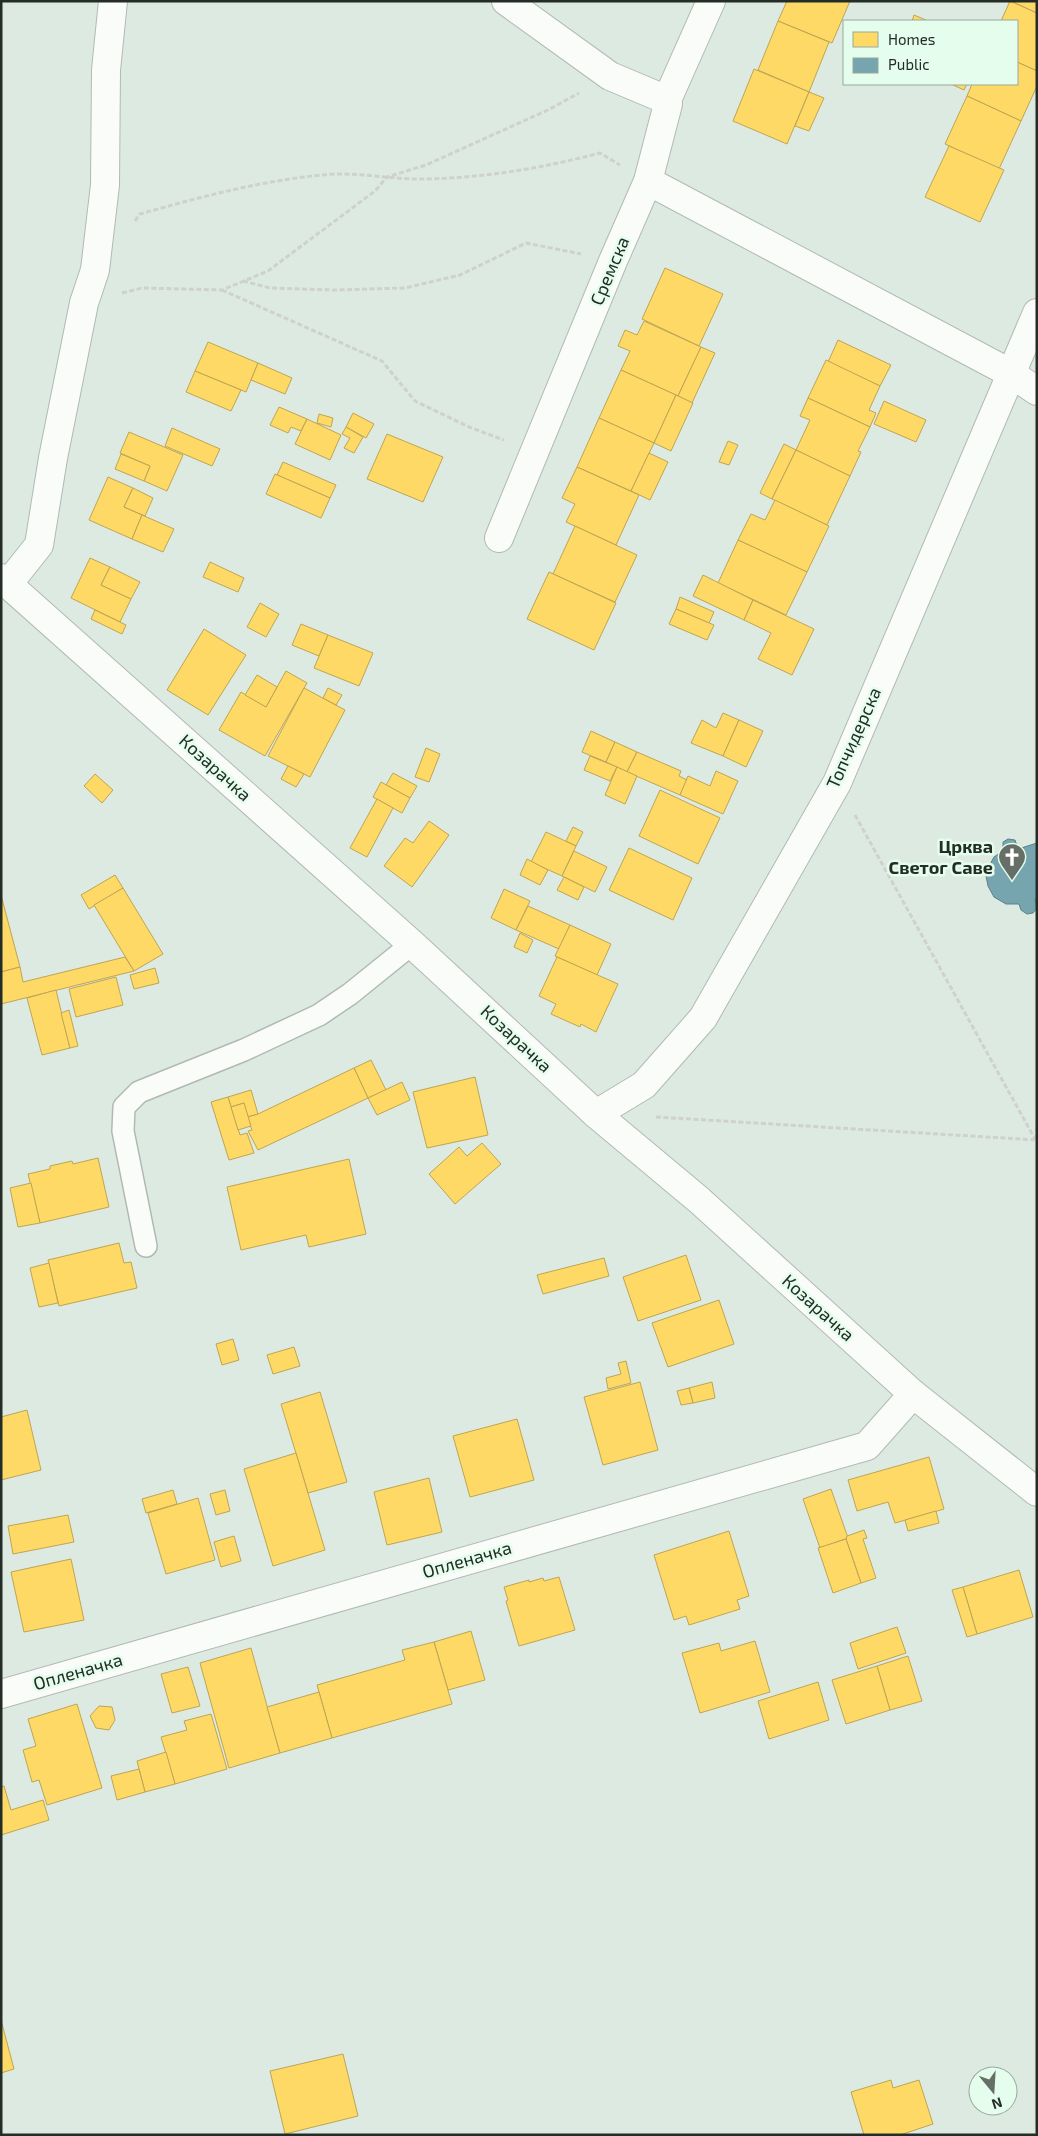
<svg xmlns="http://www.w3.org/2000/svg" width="1038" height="2136" font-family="'Exo 2',sans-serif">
<rect width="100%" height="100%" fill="#ddeae1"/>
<g fill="#ffd966" stroke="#bda553">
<polygon points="787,1 850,1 832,43 778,21"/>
<polygon points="1010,1 1037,13 1037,71 1017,62 1017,21 1001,21"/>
<polygon points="1011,1 1037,1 1037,13"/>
<polygon points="914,15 928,21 912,21"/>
<polygon points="778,21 829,42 809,92 758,70"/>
<polygon points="1017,62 1037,71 1037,86 1021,121 967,96 972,84 1017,84"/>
<polygon points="754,69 809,92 787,144 733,121"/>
<polygon points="951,84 967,84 964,90"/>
<polygon points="809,92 824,98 809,131 795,126"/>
<polygon points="967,96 1021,121 999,169 945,144"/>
<polygon points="949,146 1004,170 980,222 925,197"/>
<polygon points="665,268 723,294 699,346 642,319"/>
<polygon points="644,321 701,347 678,396 621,370 630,351 618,346 625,330 637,335"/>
<polygon points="838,340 891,365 880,386 828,362"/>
<polygon points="208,342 258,363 246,392 195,371"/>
<polygon points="701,347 715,353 692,403 678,396"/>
<polygon points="826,360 880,386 869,410 876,413 870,427 808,398"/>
<polygon points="258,363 292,378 285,394 251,380"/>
<polygon points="621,370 676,395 654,443 599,418"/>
<polygon points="195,371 241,390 231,411 186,392"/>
<polygon points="676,395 693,403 671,451 654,443"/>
<polygon points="808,398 870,427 858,451 861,452 850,476 796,450 810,420 800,416"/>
<polygon points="884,401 926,420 916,442 874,424"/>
<polygon points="279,407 307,419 301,431 291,427 288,433 270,425"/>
<polygon points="353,413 374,424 366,438 346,427"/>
<polygon points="319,414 333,418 331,427 317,423"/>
<polygon points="599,418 654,443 631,491 577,467"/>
<polygon points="307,419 341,435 330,460 295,444"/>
<polygon points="346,427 363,437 354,453 344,448 350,438 342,434"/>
<polygon points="172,428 220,449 212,466 165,446"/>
<polygon points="129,432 183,455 167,491 144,481 150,466 120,453"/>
<polygon points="387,434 443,457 423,502 367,479"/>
<polygon points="728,441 738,445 729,465 719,462"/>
<polygon points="784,444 796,450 772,499 760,493"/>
<polygon points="796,450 850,476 827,525 772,499"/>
<polygon points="649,453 668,462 650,500 631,491"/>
<polygon points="121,454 150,466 144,481 115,469"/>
<polygon points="283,462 336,485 330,498 277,475"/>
<polygon points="577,467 639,495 616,545 566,522 575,504 562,498"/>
<polygon points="275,474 330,498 321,518 266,494"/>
<polygon points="108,477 133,488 124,507 142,515 132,539 89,520"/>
<polygon points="133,488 153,498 145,516 124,507"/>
<polygon points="775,500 829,526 807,572 738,540 751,514 765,520"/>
<polygon points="142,515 174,529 163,552 132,539"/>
<polygon points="575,526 637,555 615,602 553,574"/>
<polygon points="738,540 807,572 786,615 718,583"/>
<polygon points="90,558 110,567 101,585 131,599 120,622 71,598"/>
<polygon points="210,562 244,578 238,592 203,577"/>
<polygon points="110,567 140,582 131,599 101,585"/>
<polygon points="549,572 616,603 594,650 527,619"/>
<polygon points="703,575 753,600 744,620 693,596"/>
<polygon points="680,597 714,612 709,623 676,609"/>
<polygon points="753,600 814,629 792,675 758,659 771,633 744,620"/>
<polygon points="260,603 279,614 266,637 247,627"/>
<polygon points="676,609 714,625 707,640 669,624"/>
<polygon points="95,610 126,625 122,634 91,619"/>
<polygon points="301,624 328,635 319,656 292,645"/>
<polygon points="204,629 246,655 208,715 167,690"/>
<polygon points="328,635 373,653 359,686 314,668"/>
<polygon points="286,671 307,683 265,756 219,730 241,692 266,707"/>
<polygon points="257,675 277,687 266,707 245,695"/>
<polygon points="304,688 345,710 310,777 268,756"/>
<polygon points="328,688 342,695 336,705 323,698"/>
<polygon points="723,713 739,720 723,756 691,743 702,720 716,728"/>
<polygon points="739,720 763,731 746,767 723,756"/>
<polygon points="591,731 615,742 606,762 582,752"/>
<polygon points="615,742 637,752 627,772 606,762"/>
<polygon points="426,748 440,754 429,782 415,777"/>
<polygon points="637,752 681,771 679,776 687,780 680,795 627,772"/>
<polygon points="590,756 617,767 610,781 584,770"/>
<polygon points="288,766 304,774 296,787 281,779"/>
<polygon points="617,767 637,776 625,804 605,795"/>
<polygon points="716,771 738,781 723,814 680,795 688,776 710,786"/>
<polygon points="393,773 417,786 410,798 386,785"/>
<polygon points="95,774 113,790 102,803 84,786"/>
<polygon points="381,782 410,798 402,813 373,797"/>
<polygon points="660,790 720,818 698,864 639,836"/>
<polygon points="377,799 393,808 367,857 350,848"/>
<polygon points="429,821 449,835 412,887 384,866 405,838 413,843"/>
<polygon points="573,827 583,832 576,846 566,841"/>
<polygon points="546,832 576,846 562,876 531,862"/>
<polygon points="629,848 692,878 673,920 609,890"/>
<polygon points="574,851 607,867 595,892 562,876"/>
<polygon points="527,859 548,870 540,885 520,875"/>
<polygon points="115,875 123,888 89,909 81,895"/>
<polygon points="564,877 584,887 578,900 557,890"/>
<polygon points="123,888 163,954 134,971 94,905"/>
<polygon points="504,889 530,901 516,930 491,918"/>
<polygon points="1,895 20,967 1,972"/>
<polygon points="528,906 570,925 559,949 516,930"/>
<polygon points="570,925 611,944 597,975 555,956"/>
<polygon points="520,933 533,940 527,953 514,947"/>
<polygon points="125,957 134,971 1,1004 1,972 20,967 23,982"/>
<polygon points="557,957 618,984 596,1032 581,1024 580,1027 551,1014 556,1004 539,996"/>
<polygon points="155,968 159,983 134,989 130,975"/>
<polygon points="116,977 123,1005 76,1017 69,989"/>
<polygon points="56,990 70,1048 42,1055 27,998"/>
<polygon points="69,1010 78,1046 70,1048 61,1013"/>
<polygon points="371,1060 386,1090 368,1098 354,1068"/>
<polygon points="354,1068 368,1098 258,1150 248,1131 252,1130 247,1117 258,1114"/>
<polygon points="475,1077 488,1135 427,1148 413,1092"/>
<polygon points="402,1082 410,1100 377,1115 368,1098"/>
<polygon points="251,1090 258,1114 247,1117 244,1103 231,1107 228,1097"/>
<polygon points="228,1097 240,1135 247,1133 254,1153 229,1160 211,1102"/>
<polygon points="244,1103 251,1126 238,1130 231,1107"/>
<polygon points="482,1143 501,1164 455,1204 429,1174 459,1147 467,1156"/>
<polygon points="98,1158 109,1207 40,1223 28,1174 50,1169 50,1166 72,1161 73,1164"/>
<polygon points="349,1159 366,1234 309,1247 306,1235 241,1250 227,1187"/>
<polygon points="31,1183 40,1223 18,1227 10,1188"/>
<polygon points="119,1243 124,1263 131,1262 137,1288 59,1306 48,1260"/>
<polygon points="686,1255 701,1300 638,1321 623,1277"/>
<polygon points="604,1258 609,1276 543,1294 537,1275"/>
<polygon points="49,1263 58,1303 39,1307 30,1268"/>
<polygon points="719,1300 734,1344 668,1367 652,1323"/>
<polygon points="233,1339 239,1360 222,1365 216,1344"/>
<polygon points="294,1347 300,1366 273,1374 267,1355"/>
<polygon points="626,1361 631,1383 608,1389 606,1378 621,1374 618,1363"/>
<polygon points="640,1382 658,1450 603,1465 584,1397"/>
<polygon points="712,1382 715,1398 693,1403 689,1388"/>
<polygon points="689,1388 693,1403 681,1405 677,1391"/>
<polygon points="320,1392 347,1482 308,1493 281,1404"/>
<polygon points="27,1410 41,1470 1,1480 1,1417"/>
<polygon points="517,1419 534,1480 470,1497 453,1436"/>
<polygon points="296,1453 325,1550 273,1566 244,1469"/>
<polygon points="929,1457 944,1509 895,1523 888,1502 857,1511 848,1480"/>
<polygon points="429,1478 442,1532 387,1545 374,1492"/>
<polygon points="831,1489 848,1538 820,1548 803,1499"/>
<polygon points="173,1490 177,1504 146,1513 142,1499"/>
<polygon points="225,1490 230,1511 216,1515 210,1494"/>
<polygon points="198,1498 215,1560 166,1574 148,1513"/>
<polygon points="936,1511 939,1523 908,1531 905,1520"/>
<polygon points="68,1515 74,1542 13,1554 8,1526"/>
<polygon points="864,1530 867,1538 863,1539 876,1578 861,1583 846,1539 847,1536"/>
<polygon points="729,1531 749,1596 737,1600 740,1609 689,1625 686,1616 674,1620 654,1555"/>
<polygon points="234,1536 241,1561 221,1567 214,1542"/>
<polygon points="846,1539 861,1583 833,1593 818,1548"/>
<polygon points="71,1559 84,1620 24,1632 11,1572"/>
<polygon points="1019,1570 1033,1617 977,1634 963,1587"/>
<polygon points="559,1577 575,1630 519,1646 506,1601 508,1600 504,1587 529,1580 529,1582 543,1578 544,1581"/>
<polygon points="963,1587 977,1634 967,1637 952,1590"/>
<polygon points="897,1627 906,1653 858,1669 850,1643"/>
<polygon points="471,1631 485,1680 448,1690 434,1642"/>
<polygon points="755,1641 770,1692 700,1713 682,1653 719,1643 721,1651"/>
<polygon points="434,1642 452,1704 332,1738 317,1685 405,1660 402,1650"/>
<polygon points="251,1648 280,1753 229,1768 200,1663"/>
<polygon points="908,1656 922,1701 890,1710 877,1666"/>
<polygon points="877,1666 890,1710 846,1724 832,1680"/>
<polygon points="188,1667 200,1706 172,1713 161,1674"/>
<polygon points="818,1682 829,1720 769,1739 758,1701"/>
<polygon points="319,1692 332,1738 280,1753 267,1707"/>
<polygon points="77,1704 102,1788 47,1805 39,1780 32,1782 23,1750 36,1746 28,1719"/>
<polygon points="99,1706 112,1707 115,1720 109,1730 96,1728 90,1716"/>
<polygon points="211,1714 227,1769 175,1784 161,1737 187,1730 184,1721"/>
<polygon points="166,1752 175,1784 145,1792 137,1761"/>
<polygon points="139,1769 145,1792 117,1800 111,1776"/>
<polygon points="4,1786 11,1810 43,1800 49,1820 1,1835 1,1787"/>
<polygon points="1,2020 14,2069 1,2073"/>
<polygon points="343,2054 358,2116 285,2134 270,2071"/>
<polygon points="891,2080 893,2088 919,2080 933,2124 900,2135 864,2135 851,2092"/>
</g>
<polygon fill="#76a5af" stroke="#5d8186" points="1008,839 1015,840 1018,849 1037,843 1037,899 1035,899 1037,908 1033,913 1027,914 1021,910 1019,904 1006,904 994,897 988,886 986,876 989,866 994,857 1003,851 1003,842"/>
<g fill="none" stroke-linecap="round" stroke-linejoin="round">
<g stroke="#b0bab3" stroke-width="24">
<polyline id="lane" points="146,1246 123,1131 124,1107 139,1092 244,1050 319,1015 350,994 412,944"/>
</g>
<g stroke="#b0bab3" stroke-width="30">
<g id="street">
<polyline points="506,1 610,76 667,100"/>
<polyline points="648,181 1010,373 1037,391"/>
<polyline points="499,538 613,261 648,181 668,104 667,100 711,1"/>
<polyline points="1,578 412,944 596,1114 699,1200 913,1394 1037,1492"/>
<polyline points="8,584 39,545 53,458 84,303 95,270 105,185 106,70 113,1"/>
<polyline points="596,1114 644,1085 703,1018 837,783 1037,313"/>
<polyline points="1,1694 867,1446 913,1394"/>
</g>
</g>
<g stroke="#ced1cf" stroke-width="3" stroke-dasharray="5 2.5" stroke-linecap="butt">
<path d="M135,221l5,-7c60,-17 120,-33 182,-39 34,-4 69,5 102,4 60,-1 119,-11 176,-26l20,12"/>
<polyline points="243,281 270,288 334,290 405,288 460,275 526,243 581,254"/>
<polyline points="222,290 382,361 415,401 469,427 504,440"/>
<polyline points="122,293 142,288 222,290 268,271 375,191 387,177 426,165 550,109 579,93"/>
<polyline points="855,815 1035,1139"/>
<polyline points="656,1117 1037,1140"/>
<polyline points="1036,1139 1037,1120"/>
</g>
<use href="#lane" stroke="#fafcfa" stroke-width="21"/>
<use href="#street" stroke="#fafcfa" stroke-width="28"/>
</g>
<defs>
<g id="church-pin" transform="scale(1.4375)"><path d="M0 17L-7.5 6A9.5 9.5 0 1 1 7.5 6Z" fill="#656e67" stroke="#e5fdec"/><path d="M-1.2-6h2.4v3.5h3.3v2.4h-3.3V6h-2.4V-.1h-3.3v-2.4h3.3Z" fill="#fff"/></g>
</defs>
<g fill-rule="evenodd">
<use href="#church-pin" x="1012" y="857"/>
</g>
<g text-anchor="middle" stroke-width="5" stroke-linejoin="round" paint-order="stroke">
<g font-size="18" fill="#242c26" stroke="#e5fdec">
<text transform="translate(610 271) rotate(-67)" y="6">Сремска</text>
<text transform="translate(854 738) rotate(-66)" y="6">Топчидерска</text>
<text transform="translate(215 768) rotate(42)" y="6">Козарачка</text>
<text transform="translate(516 1039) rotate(43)" y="6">Козарачка</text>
<text transform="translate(818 1308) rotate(42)" y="6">Козарачка</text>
<text transform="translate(467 1560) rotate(-16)" y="6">Опленачка</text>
<text transform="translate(78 1672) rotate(-16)" y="6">Опленачка</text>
</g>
<g font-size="18" font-weight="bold" fill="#242c26" stroke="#e5fdec" text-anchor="end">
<text x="993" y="853">Црква<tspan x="993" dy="21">Светог Саве</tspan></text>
</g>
</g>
<rect width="1038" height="2136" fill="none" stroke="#242c26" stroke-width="5"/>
<rect x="843" y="20" width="175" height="65" fill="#e5fdec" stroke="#98a99d"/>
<rect x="853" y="32" width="25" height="15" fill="#ffd966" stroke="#98a99d"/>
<text x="888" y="45" font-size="15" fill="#242c26">Homes</text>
<rect x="853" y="58" width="25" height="15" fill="#76a5af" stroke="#98a99d"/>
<text x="888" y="70" font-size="15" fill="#242c26">Public</text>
<g transform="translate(993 2091) rotate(162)"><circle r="24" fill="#e5fdec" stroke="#98a99d"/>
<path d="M0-4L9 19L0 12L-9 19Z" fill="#656e67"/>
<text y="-8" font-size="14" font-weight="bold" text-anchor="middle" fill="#242c26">N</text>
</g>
</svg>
